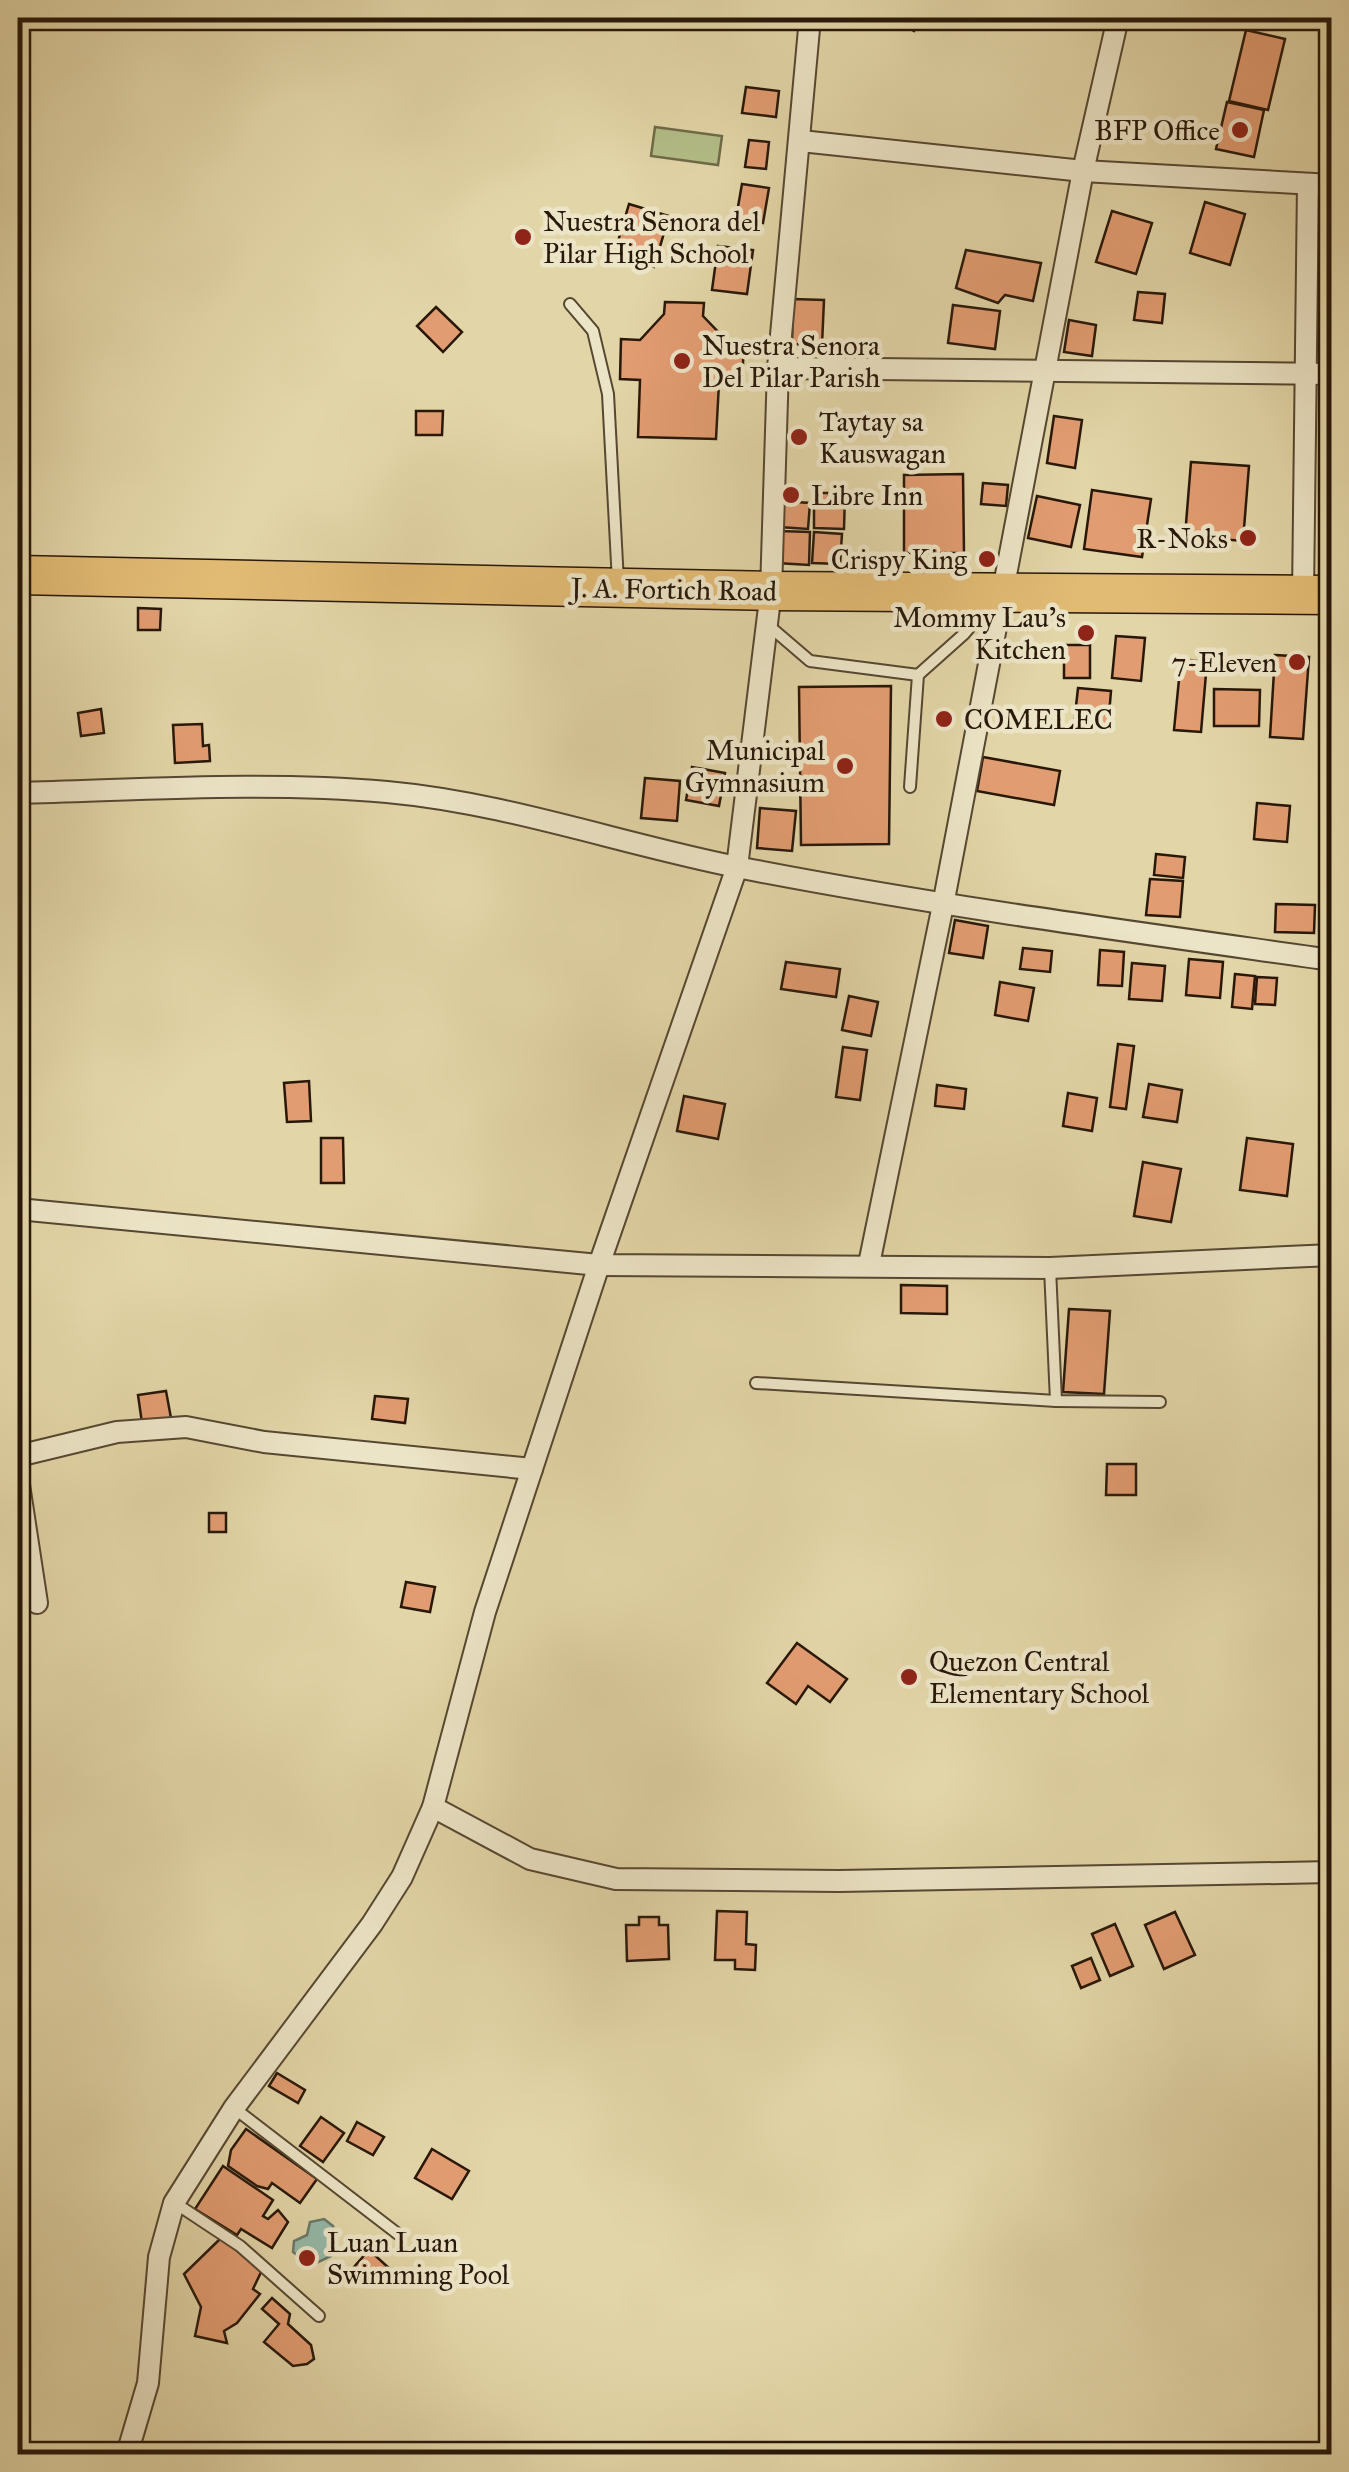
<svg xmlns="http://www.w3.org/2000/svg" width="1349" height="2472" font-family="'IM FELL Great Primer',serif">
<rect width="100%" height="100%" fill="#e2d5a7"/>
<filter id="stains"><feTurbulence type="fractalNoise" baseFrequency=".002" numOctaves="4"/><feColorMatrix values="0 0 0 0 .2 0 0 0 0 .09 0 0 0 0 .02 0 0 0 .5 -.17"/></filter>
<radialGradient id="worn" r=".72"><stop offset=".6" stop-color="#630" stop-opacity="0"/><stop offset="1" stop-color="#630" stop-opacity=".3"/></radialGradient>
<g fill="#b3bd87" stroke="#6e6a48" stroke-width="2.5">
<polygon points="655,127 722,136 718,165 651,156"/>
<polygon points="1324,202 1331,202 1331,362 1315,362"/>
</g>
<polygon fill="#95b9a8" stroke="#697969" stroke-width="2.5" points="324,2219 333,2226 337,2243 331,2256 310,2266 293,2252 294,2241 307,2235 310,2222"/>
<g fill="#e29c71" stroke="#28180a" stroke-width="2.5">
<polygon points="894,18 922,18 914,31"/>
<polygon points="1246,30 1285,39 1268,110 1229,101"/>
<polygon points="746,87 779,91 776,117 742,113"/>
<polygon points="1227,102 1264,110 1254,157 1216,149"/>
<polygon points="749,140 769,142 766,169 745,167"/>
<polygon points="742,184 769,188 763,223 736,218"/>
<polygon points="1205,202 1245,214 1230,265 1190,253"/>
<polygon points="629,204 669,216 654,267 614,255"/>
<polygon points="1112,211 1152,223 1136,274 1096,262"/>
<polygon points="718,246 753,250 747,294 712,290"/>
<polygon points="966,250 1041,263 1033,301 1005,295 998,303 956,288"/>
<polygon points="1138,292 1165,294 1162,323 1134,320"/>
<polygon points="793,299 824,300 822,345 792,344"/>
<polygon points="665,302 704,303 703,316 729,343 744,343 742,383 719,383 716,439 638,437 640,380 620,379 621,339 640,340 664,314"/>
<polygon points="953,305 1000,311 995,349 948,343"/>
<polygon points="436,307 462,332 443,352 417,326"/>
<polygon points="1069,320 1096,325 1092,356 1064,352"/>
<polygon points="416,411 443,411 442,435 416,435"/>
<polygon points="1054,416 1082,420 1075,468 1047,463"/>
<polygon points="1191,462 1249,466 1243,541 1185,536"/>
<polygon points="963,474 964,553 904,553 904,475"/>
<polygon points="983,483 1008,485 1006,506 981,504"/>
<polygon points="1092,490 1151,499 1142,557 1084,549"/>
<polygon points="814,493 845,493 844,529 814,528"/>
<polygon points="1037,496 1080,505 1071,547 1028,538"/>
<polygon points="780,501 810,503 808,529 779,527"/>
<polygon points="779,531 810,532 809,565 777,563"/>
<polygon points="814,532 842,534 840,564 812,563"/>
<polygon points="138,608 161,609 160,630 138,630"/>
<polygon points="1116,636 1145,638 1141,681 1112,678"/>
<rect x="1064" y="645" width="26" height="33"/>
<polygon points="1275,655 1309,657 1303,739 1270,737"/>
<polygon points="1181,659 1207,662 1201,732 1174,730"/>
<polygon points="891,686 889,844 801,845 799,687"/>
<polygon points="1078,688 1111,691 1108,727 1074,724"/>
<polygon points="1214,689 1260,690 1259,726 1214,726"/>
<polygon points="101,709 104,733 81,736 78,713"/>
<polygon points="202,724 203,746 209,745 210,761 175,763 173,725"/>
<polygon points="983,757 1060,771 1054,805 977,791"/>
<polygon points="692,767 725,773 719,806 686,800"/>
<polygon points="645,778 680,781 677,821 641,818"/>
<polygon points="1257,803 1290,806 1287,842 1254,839"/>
<polygon points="760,808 796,811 792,851 757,848"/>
<polygon points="1156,854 1185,857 1183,878 1154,875"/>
<polygon points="1150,879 1183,881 1180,917 1146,915"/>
<polygon points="1276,904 1315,905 1314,933 1275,932"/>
<polygon points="955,920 988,926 983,958 949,953"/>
<polygon points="1023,948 1052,951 1050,972 1020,969"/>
<polygon points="1100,950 1124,952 1122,986 1098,985"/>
<polygon points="1189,959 1223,962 1220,998 1186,995"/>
<polygon points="786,962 840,969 836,997 781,989"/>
<polygon points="1132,963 1165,966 1162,1001 1129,999"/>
<polygon points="1235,974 1255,976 1252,1009 1232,1007"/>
<polygon points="1257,977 1277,978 1275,1005 1255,1004"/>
<polygon points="1000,982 1034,988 1028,1021 995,1015"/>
<polygon points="849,996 878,1002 871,1036 842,1030"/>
<polygon points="1118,1044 1134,1046 1126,1109 1110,1107"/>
<polygon points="843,1047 867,1050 860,1100 836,1097"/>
<polygon points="309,1081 311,1121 287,1122 284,1083"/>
<polygon points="1149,1084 1182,1090 1177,1122 1143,1117"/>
<polygon points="937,1085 966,1089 964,1109 935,1106"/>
<polygon points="1068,1093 1097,1098 1092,1131 1063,1126"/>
<polygon points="684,1096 725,1104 718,1139 677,1131"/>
<polygon points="321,1138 343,1138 344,1183 321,1183"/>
<polygon points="1247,1138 1293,1144 1287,1196 1240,1190"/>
<polygon points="1143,1162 1181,1169 1171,1222 1134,1216"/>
<polygon points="901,1285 947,1286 947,1314 901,1313"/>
<polygon points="1069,1309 1110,1311 1104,1394 1063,1392"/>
<polygon points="166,1391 171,1418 142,1423 138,1395"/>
<polygon points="375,1396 408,1399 405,1423 372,1419"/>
<polygon points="1107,1464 1136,1464 1136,1495 1106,1495"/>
<rect x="209" y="1513" width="17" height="19"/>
<polygon points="406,1582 435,1587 430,1612 401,1607"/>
<polygon points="797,1643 847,1679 830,1702 808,1686 796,1704 767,1683"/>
<polygon points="717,1911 747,1912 746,1944 756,1945 755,1970 735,1969 735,1960 715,1960"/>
<polygon points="1175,1912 1195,1955 1164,1969 1145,1925"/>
<polygon points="639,1917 659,1917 659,1925 668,1925 669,1959 627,1961 626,1925 639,1925"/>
<polygon points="1115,1924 1133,1966 1110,1976 1092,1934"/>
<polygon points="1091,1958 1100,1980 1081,1988 1072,1966"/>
<polygon points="277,2073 305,2090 298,2103 269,2086"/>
<polygon points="321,2117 344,2133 323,2162 300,2146"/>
<polygon points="357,2122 384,2137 373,2155 347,2141"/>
<polygon points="246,2129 317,2179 300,2203 272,2183 268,2189 257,2186 228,2166 231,2150"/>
<polygon points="432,2149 469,2171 452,2199 415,2178"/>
<polygon points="223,2166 273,2200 263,2216 268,2219 278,2210 288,2222 272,2248 241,2229 237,2235 195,2209"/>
<polygon points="221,2238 262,2270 253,2289 260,2294 237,2323 224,2331 227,2343 195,2336 201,2307 184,2274"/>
<polygon points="369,2250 389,2268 374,2285 354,2267"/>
<polygon points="272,2298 290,2314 288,2324 311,2345 314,2359 307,2364 293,2366 264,2342 279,2324 262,2309"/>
</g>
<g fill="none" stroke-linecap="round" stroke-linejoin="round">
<g stroke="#564731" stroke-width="14">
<g id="lane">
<polyline points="570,304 593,331 608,394 618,582"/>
<polyline points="768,625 810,661 918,675"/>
<polyline points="910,787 918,675 964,634 992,601"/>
<polyline points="1050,1268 1056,1401"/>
<polyline points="756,1383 1056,1401 1160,1402"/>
<polyline points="234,2108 398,2234"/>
<polyline points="175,2203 240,2246 319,2316"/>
</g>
</g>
<g stroke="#564731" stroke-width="24">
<g id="street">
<polyline points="801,141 1083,171 1332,185"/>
<polyline points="778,368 1332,374"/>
<polyline points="1303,595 1308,184"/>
<path d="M18,793c122,-3 247,-12 369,-1 121,11 237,53 355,76 195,38 392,64 590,92"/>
<polyline points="18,1209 599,1265 1050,1268 1332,1255"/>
<polyline points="869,1264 943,905 1083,171 1118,18"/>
<polyline points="18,1456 117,1432 186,1427 264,1442 532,1469"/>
<polyline points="18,1478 37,1603"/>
<polyline points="433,1807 530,1859 616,1879 839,1881 1332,1872"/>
<polyline points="127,2454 148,2383 159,2257 174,2203 234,2108 372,1924 402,1877 433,1807 485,1612 599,1265 737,867 771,591 778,368 810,18"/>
</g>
</g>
<g stroke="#28180a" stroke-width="41">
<polyline id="highway" points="18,575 771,591 1332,595"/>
</g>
<use href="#lane" stroke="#ece4c6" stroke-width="10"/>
<use href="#street" stroke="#ece4c6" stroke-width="20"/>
<use href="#highway" stroke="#e1ba74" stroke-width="38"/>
</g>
<g fill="#8f2418" stroke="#ece4c6" stroke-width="4">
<circle cx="1240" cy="130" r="10"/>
<circle cx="523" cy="237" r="10"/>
<circle cx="682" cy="361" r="10"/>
<circle cx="799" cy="437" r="10"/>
<circle cx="791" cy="495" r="10"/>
<circle cx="1248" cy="538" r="10"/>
<circle cx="987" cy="559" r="10"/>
<circle cx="1086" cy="633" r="10"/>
<circle cx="1297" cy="662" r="10"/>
<circle cx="944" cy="719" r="10"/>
<circle cx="845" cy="766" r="10"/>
<circle cx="909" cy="1677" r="10"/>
<circle cx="307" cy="2258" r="10"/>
</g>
<g text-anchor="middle" stroke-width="9" stroke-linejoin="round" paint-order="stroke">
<g font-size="28" fill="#28180a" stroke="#ece4c6" text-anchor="start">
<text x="1220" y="140" text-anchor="end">BFP Office</text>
<text x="543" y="231">Nuestra Senora del<tspan x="543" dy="32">Pilar High School</tspan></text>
<text x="702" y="355">Nuestra Senora<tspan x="702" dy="32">Del Pilar Parish</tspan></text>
<text x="819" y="431">Taytay sa<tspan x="819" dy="32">Kauswagan</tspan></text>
<text x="811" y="505">Libre Inn</text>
<text x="1228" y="548" text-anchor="end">R-Noks</text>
<text x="967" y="569" text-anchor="end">Crispy King</text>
<text x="1066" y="627" text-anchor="end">Mommy Lau's<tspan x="1066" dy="32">Kitchen</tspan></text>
<text x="1277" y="672" text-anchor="end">7-Eleven</text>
<text x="964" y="729">COMELEC</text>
<text x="825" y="760" text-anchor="end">Municipal<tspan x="825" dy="32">Gymnasium</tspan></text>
<text x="929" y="1671">Quezon Central<tspan x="929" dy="32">Elementary School</tspan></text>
<text x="327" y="2252">Luan Luan<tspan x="327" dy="32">Swimming Pool</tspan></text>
</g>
<g font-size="28" fill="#28180a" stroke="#ece4c6">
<text transform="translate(674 589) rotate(1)" y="10">J. A. Fortich Road</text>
</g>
</g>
<rect width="1349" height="2472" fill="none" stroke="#e2d5a7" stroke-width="60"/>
<rect x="20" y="20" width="1309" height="2432" fill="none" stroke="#28180a" stroke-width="5"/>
<rect x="30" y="30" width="1289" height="2412" fill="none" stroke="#28180a" stroke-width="2.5"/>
<rect width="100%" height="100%" filter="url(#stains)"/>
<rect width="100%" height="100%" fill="url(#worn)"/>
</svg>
